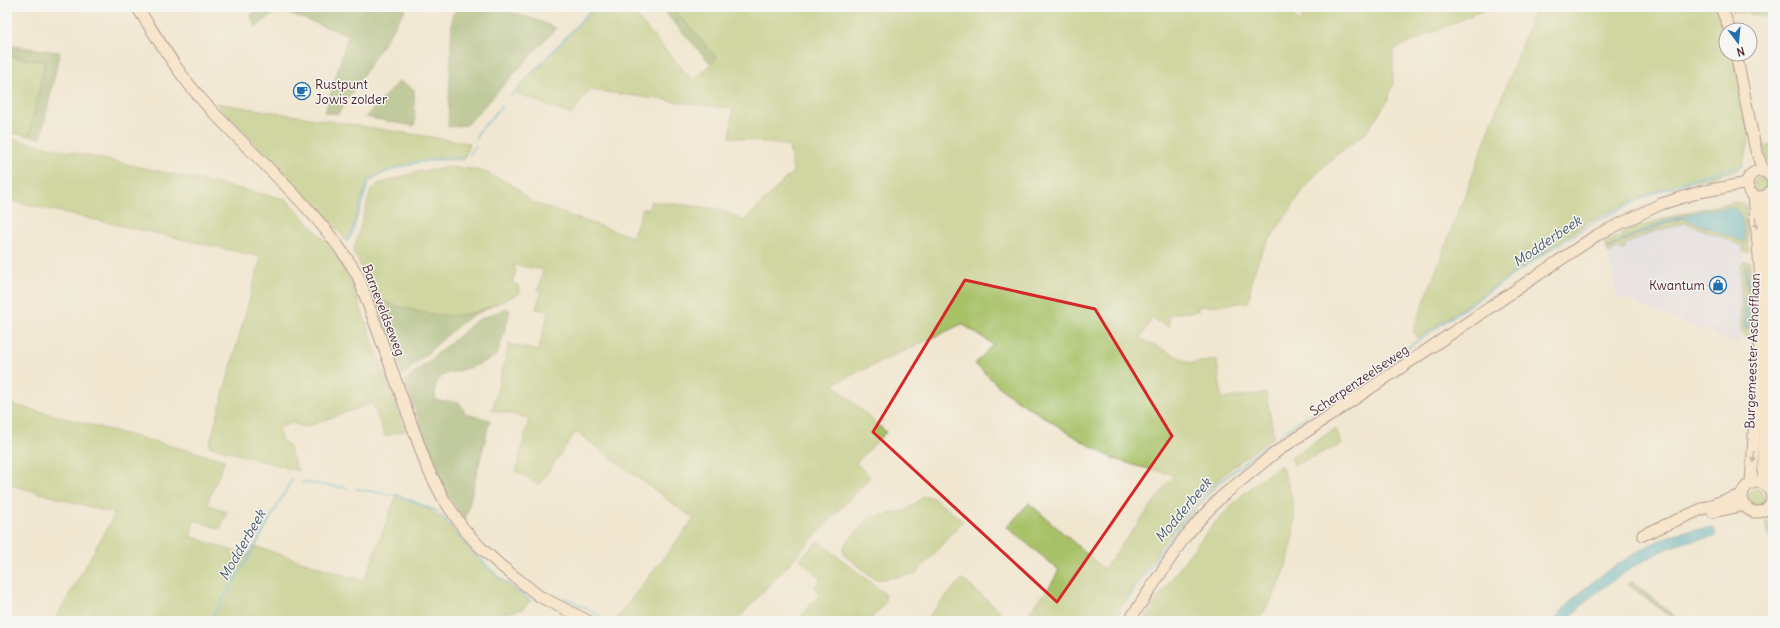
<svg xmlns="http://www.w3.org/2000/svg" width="1780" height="628" font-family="Delius,sans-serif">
<rect width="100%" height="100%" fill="#f6f6f2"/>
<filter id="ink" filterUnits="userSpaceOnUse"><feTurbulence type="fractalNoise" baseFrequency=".025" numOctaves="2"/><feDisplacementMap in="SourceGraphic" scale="8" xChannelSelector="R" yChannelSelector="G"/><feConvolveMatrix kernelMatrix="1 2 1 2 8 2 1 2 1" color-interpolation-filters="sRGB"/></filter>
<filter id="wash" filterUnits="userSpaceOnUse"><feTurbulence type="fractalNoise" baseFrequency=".012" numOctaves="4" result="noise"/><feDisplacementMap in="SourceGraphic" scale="16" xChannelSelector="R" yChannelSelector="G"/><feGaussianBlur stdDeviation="0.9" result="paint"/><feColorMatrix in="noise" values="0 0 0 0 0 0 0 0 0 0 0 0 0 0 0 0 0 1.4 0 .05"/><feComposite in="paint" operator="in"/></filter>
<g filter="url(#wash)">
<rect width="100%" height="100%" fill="#f1e7d1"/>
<polygon fill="#d8d7f8" points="1685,223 1743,246 1743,263 1741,266 1741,345 1617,296 1608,253 1650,233"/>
<g fill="#a7c166" stroke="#787048">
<path d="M593,7h35l65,74 24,-23 -45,-51h629l-8,9 6,5 11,-14h180l-97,43v33l-5,17 -22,33 -32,24 -13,12 -17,20 -42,62 -10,27 -3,24 -51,5v4l-29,3 1,13 -18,-8 -12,19 50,25 27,-3 5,39 44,-6 8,44c-25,17 -50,35 -71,58 -36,38 -63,83 -92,126h-88l29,-38 7,-13 -52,-43 22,-24 75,66 70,-94 -41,-10 -21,-7 -32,-18 -74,-47 -31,-29 18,-20 -31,-20 -129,60 53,48 -30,31 14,14 -134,144h-122l80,-102 -118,-87 -37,53 -23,-14 13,-53 -37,-8 17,-66 29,7 11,-40 -13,-2 5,-17 -3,-2 5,-20 -30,-5 3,5 -4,13 6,2 2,8c-19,9 -37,18 -58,22 -26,4 -64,-9 -88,-17l-16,-38 -5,-8 18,-62 6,-6 41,-12 30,-5 25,2 12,3 31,15 15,15 101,35 11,-29 5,2 3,-9 68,8 25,12 49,-50 -4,-25 -59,-9 3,-28 -143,-19 -19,25 -57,-23z"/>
<path d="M1536,7h184l6,23v24h7c5,24 13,49 16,74 1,11 -3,37 -13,43l-79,19 -65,29 -174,119 -5,-7z"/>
<polygon points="1730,7 1773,7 1773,18 1732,11"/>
<polygon points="7,56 45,62 29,136 7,132"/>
<path d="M216,103l253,40 -5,17c-34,-1 -66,3 -96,20l-17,53 -6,7 -4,-6z"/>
<polygon points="7,138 286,199 332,248 344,267 352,284 405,431 385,436 372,403 306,427 291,423 278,428 282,441 288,445 298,471 209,446 261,257 7,200"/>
<polygon points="1773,144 1773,168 1768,162 1762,146"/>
<circle cx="1760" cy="185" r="7"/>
<path d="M1736,202l8,2 3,6h-2l4,42 -6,1v-7l-58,-23 -35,10 -24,11 -2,6 -5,-2 -11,5 -1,-4 32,-15 43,-16 62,24 -20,-34c-42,5 -81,21 -117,40l-3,-5c43,-22 86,-33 132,-41z"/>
<polygon points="1744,262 1750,262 1752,294 1752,339 1746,337 1741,331 1741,265"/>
<polygon points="7,403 225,460 207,504 227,512 220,529 198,521 194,521 190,536 247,556 254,546 364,581 397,494 423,505 445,521 464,544 497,577 531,600 523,609 512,612 441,621 54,621 115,514 7,484"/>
<polygon points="1336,428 1342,444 1294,465 1291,458"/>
<path d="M1281,465c5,15 12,31 13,47 2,36 -14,82 -37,109h-114c41,-61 76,-115 138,-156z"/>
<polygon points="1750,475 1747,481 1734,495 1740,482"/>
<circle cx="1756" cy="497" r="8"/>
<polygon points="928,496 935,499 963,521 916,574 876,580 845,556 843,550 845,544 869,518 905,511 923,497"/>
<polygon points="1744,509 1753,514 1757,519 1749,517 1739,511"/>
<polygon points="1773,518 1773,542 1769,537 1765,523"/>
<path d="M818,541l66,52c5,11 -8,20 -15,28h-73l24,-27 -6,-6 7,-9 -21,-20z"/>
<polygon points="962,579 1009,619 1007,621 924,621"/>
</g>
<g fill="#85a75b" stroke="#686343">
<polygon points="261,7 407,7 338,114 325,113 348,35 279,10 256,27 250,15"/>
<path d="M458,7c37,0 64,6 98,21l-89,97 -19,2 4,-111z"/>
<polygon points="660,7 672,7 717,58 711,64"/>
<polygon points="7,45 60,52 41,138 29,136 45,62 7,56"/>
<polygon points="399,81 414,89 415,123 414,126 365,117"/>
<path d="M374,298c26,9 58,20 86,17 11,-1 21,-5 31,-8l-21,10 -10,7 -57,51z"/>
<polygon points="506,308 509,309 510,312 497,356 472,367 446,374 436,381 435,400 459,402 466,414 490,420 465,521 447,494 439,477 405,381 476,321"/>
<polygon points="1631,581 1681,621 1674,621 1667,614 1627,584"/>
</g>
<g fill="#49afc8" stroke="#4a677a">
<path d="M1731,207c14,4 12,24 14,35l-63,-24 -43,16 -32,15v-1c38,-20 81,-39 124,-41z"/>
<polygon points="1747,266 1749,287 1747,290 1745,269"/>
<polygon points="1747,296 1749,298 1749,328 1747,330 1745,329 1744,298"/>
<path d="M1713,527l3,5 -1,5c-14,2 -28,4 -41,9 -34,14 -84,47 -107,75h-9l-2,-3c20,-29 80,-69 113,-82 15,-6 29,-6 44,-9z"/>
</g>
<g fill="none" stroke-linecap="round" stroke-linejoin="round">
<g stroke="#49afc8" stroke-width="2">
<polyline points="511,96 595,7"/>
<polyline points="476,139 477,134 501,107"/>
<polyline points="470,154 476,146"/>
<path d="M346,242l5,-6 18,-55c28,-17 61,-22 94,-24"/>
<polyline points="1378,368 1546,252 1595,221 1647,196 1701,176 1744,165"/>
<polyline points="1278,436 1370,373"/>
<polyline points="301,482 347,488"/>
<polyline points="356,489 399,496 439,512 451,527"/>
<path d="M455,532c25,28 44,48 76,69"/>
<polyline points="564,597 601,616"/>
<polyline points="1126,601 1180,525 1217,484 1268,444"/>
<polyline points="608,620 610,621"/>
<polyline points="210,621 249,557 292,479"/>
<polyline points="1114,621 1120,611"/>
</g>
</g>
</g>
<g filter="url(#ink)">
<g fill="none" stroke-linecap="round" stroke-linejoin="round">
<g stroke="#633d44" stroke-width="13">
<g id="secondary">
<path d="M137,7c21,32 40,65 66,94 51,57 116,108 155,175l69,191 16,31 20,30 16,18 21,19 39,31 49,25"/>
<polyline points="1721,7 1730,30"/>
<polyline points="1736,54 1755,147 1763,171"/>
<circle cx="1760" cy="184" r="13"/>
<circle cx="1757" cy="497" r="15"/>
<polyline points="1751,483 1762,309 1761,280 1754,196"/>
<polyline points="1763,483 1770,309 1765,196"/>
<polyline points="1713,512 1745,505"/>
<polyline points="1643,535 1711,505 1742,495"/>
<polyline points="1129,621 1184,538 1203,516 1221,497 1276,452 1597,235 1661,204 1700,192 1747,183"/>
</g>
</g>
<use href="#secondary" stroke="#ffe4c6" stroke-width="11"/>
</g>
<defs><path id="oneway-solid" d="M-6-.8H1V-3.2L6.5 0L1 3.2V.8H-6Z"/></defs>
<g fill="#a48278">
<use href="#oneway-solid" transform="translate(1756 223) rotate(84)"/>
<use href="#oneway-solid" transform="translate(1754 457) rotate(94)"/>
</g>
</g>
<path d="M0 0H1780V628H0ZM965,280l130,29 77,127 -115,166 -184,-170z" fill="#f1e7d1" fill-opacity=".55" fill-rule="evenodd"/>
<path fill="none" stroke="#d62828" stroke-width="3" stroke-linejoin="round" d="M965,280l130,29 77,127 -115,166 -184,-170z"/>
<defs>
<g id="cafe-ring" transform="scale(0.9)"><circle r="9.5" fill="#f6f6f2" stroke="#1f6fb2" stroke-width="1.5"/><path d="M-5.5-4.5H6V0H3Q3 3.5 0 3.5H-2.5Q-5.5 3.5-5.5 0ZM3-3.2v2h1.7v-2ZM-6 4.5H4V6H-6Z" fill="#1f6fb2"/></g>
<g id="shop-ring" transform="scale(0.9)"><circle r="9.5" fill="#f6f6f2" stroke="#1f6fb2" stroke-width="1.5"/><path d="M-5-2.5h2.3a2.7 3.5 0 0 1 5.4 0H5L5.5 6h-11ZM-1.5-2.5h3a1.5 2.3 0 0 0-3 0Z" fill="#1f6fb2"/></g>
</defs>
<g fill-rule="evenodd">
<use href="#cafe-ring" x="302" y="91"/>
<use href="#shop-ring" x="1718" y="285"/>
</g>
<g text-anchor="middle" stroke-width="3" stroke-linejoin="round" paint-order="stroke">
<g font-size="13" fill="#4a1f2b" stroke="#f6f6f2" text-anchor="start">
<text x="315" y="89">Rustpunt<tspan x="315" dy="15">Jowis zolder</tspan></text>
<text x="1705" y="290" text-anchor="end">Kwantum</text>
</g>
<g font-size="13" fill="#4a1f2b" stroke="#f6f6f2">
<text transform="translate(384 310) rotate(69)" y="5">Barneveldseweg</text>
<text transform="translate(1752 351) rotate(-88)" y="5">Burgemeester Aschofflaan</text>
<text transform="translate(1359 380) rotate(-34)" y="5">Scherpenzeelseweg</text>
</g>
<g font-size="14" font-style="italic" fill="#4a596a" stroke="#f6f6f2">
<text transform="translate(1547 241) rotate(-34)" y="5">Modderbeek</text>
<text transform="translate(1183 510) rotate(-50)" y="5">Modderbeek</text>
<text transform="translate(242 545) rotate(-60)" y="5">Modderbeek</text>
</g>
</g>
<rect width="1780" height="628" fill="none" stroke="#f6f6f2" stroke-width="24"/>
<g transform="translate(1738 42) rotate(164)"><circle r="19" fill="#f6f6f2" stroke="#b1a0a2"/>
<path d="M0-3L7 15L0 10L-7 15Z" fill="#1f6fb2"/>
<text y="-6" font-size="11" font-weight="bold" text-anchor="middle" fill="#4a1f2b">N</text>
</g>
</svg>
